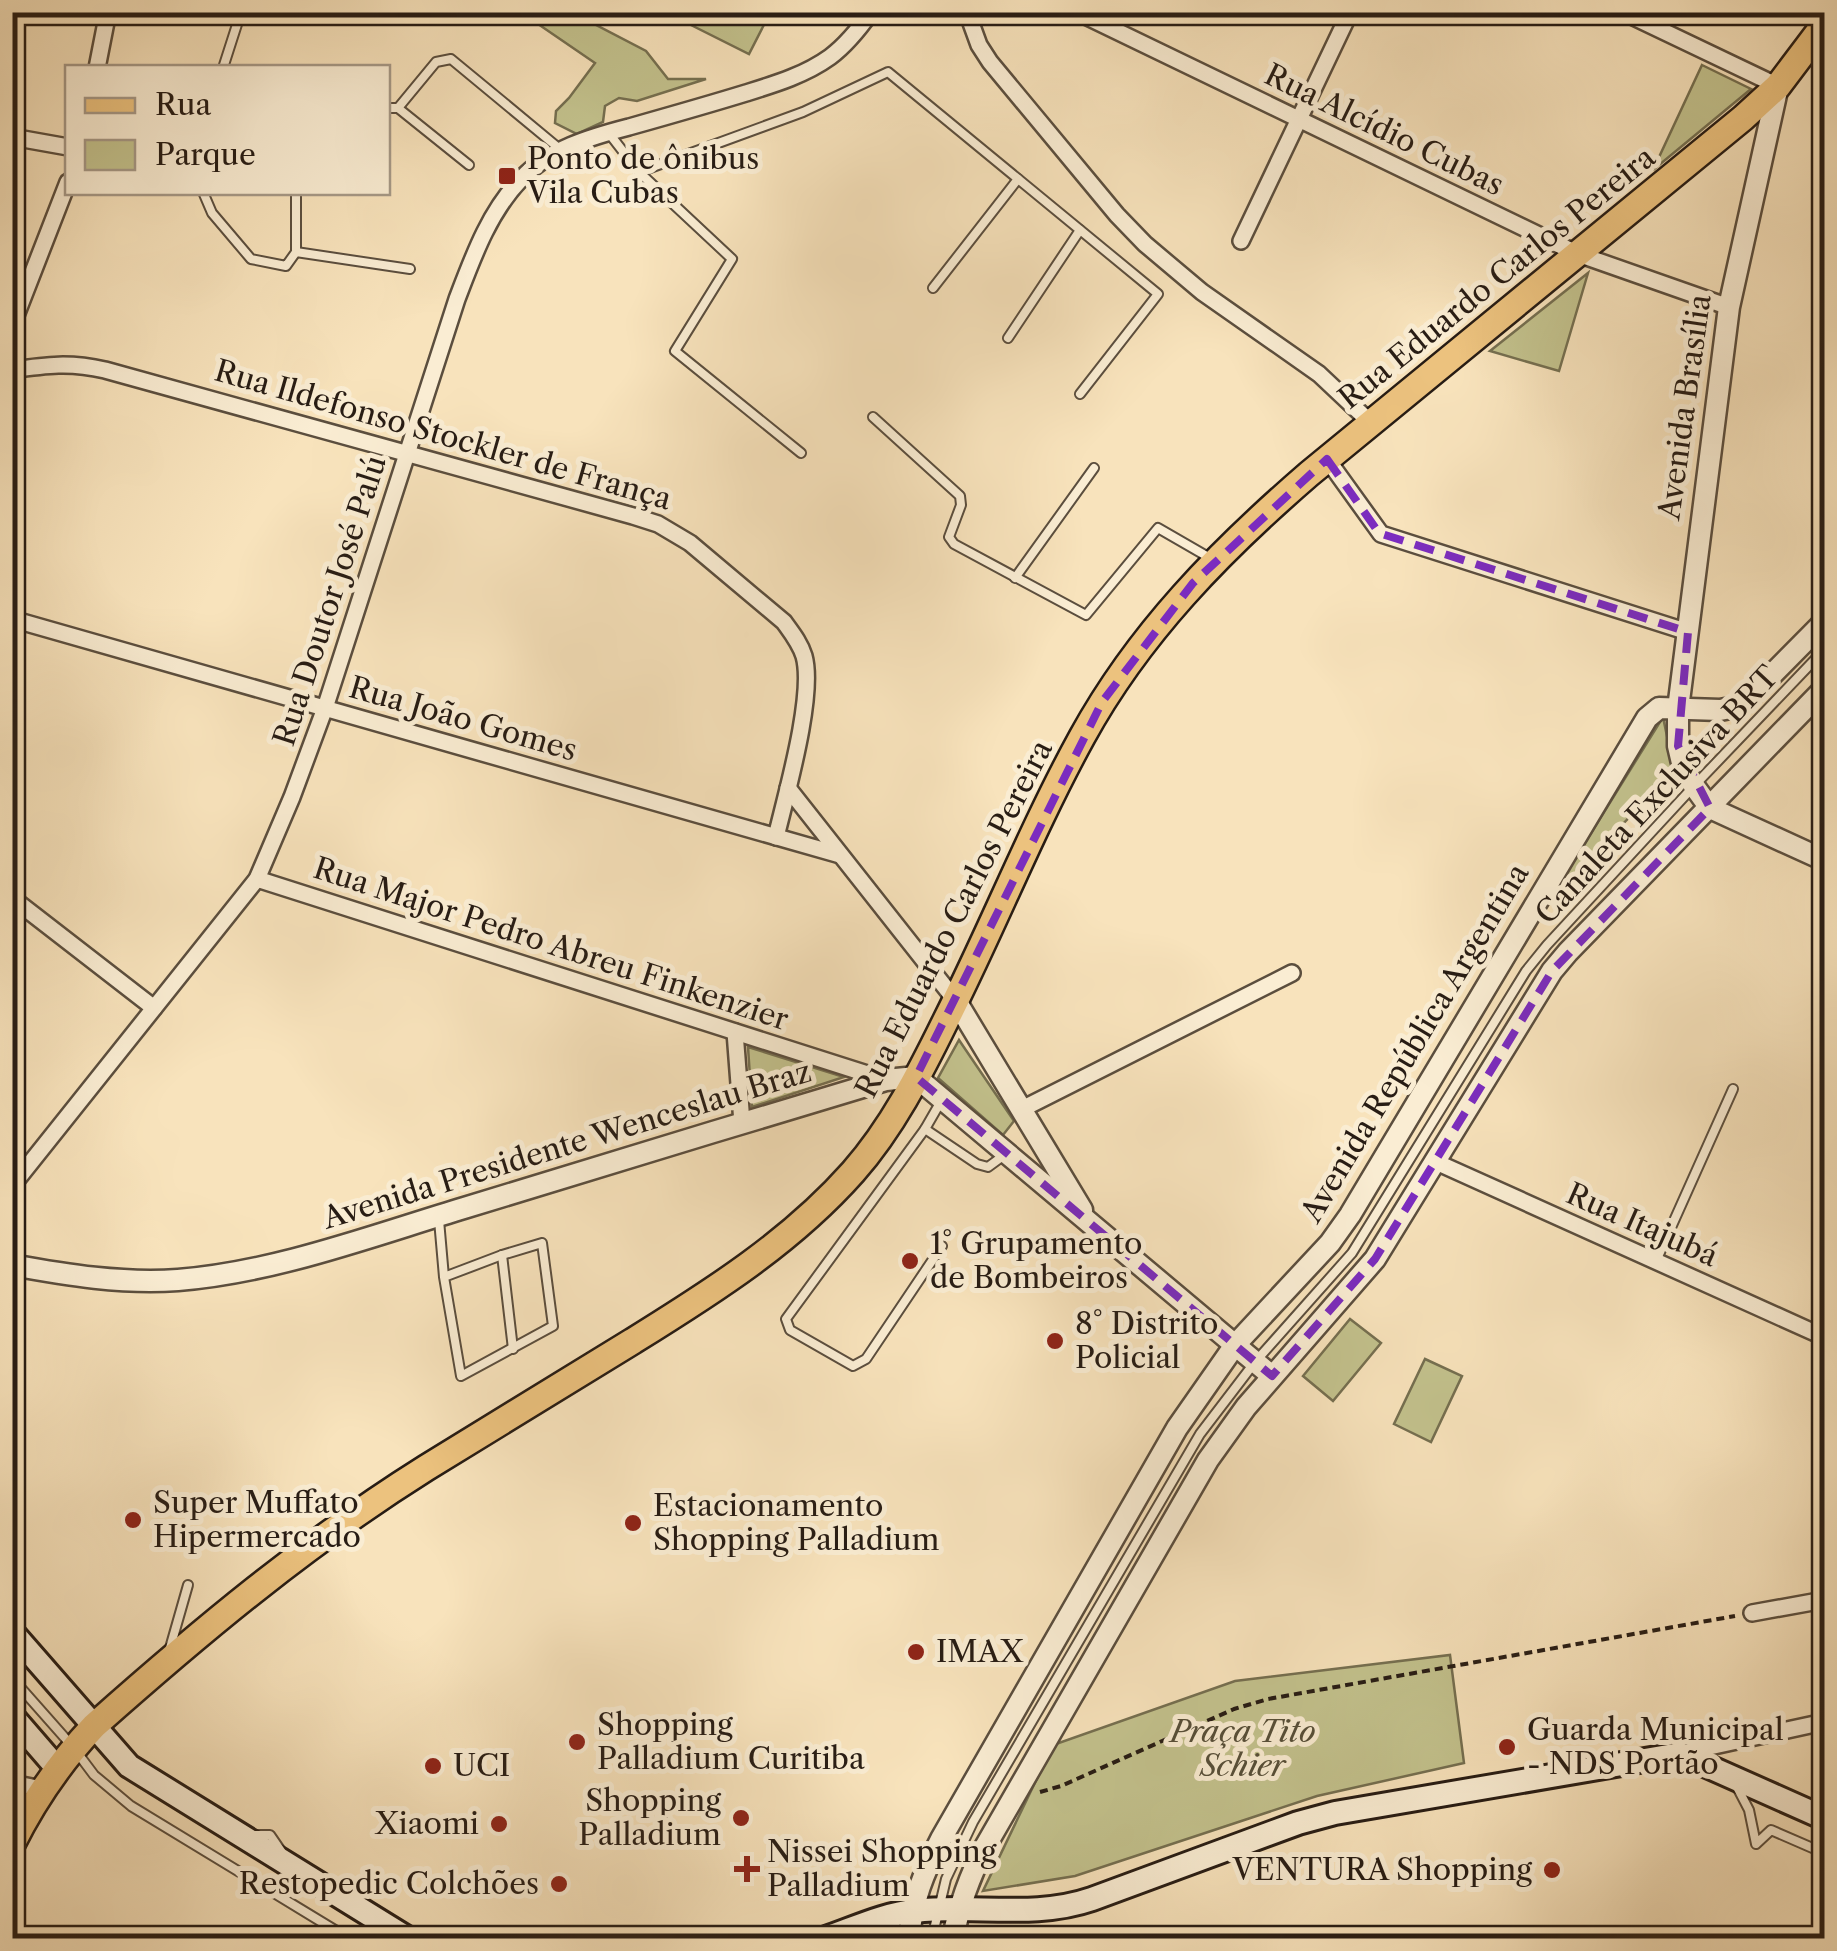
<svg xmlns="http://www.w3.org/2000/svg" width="1837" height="1951" font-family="'Libre Caslon Text',serif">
<rect width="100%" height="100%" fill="#f8e3bc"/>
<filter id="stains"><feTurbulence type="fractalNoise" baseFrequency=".002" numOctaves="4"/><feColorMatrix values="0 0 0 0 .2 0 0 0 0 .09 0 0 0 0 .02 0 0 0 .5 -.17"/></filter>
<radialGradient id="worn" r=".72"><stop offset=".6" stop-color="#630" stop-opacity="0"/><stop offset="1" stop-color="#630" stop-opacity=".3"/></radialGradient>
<g fill="#c3c28d" stroke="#756f50" stroke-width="2.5">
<polygon points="522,13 566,13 594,24 646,51 668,79 706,79 637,101 619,98 605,106 603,122 577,134 555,123 556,111 569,98 595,63"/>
<polygon points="667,13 770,13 749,54"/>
<polygon points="1702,65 1751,89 1653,170"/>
<polygon points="1588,273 1559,371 1490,351"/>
<polygon points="1663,717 1674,770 1547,904"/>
<polygon points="959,1040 1014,1121 1003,1135 938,1078"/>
<polygon points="748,1047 844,1077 752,1107"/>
<polygon points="1350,1319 1381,1343 1333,1401 1303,1376"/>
<polygon points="1425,1359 1462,1376 1431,1442 1394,1424"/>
<polygon points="1450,1655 1464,1763 1317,1796 1075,1876 983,1891 1053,1745 1235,1681"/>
</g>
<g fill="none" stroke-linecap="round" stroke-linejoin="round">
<g stroke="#5b4e3e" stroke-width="12">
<g id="service">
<polyline points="223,68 241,12"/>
<polyline points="388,108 398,108 436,62 451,59 561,150"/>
<polyline points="398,108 469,165"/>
<polyline points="608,132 639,172 732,259 675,351 801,453"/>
<polyline points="639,172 803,112 888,72 1158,294 1080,394"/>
<polyline points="203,192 212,213 251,259 286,266 296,252 296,192"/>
<polyline points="296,252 410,269"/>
<polyline points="933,288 1018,179"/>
<polyline points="1008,338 1080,230"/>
<polyline points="873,417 960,496 961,505 949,537 954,544 1086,615 1158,528 1210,558"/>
<polyline points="1015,578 1094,468"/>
<polyline points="940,1103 925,1129 786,1319 790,1330 853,1366 866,1359 942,1246"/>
<polyline points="925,1129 977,1164 988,1167 1003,1156"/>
<polyline points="439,1220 444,1277 461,1376 553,1326 542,1243 502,1255 444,1277"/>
<polyline points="502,1255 513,1349"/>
<polyline points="1656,1261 1733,1089"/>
<polyline points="170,1648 188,1585"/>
<polyline points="12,1678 73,1747 94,1775 131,1806 348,1938"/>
<polyline points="1737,1787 1749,1810 1756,1844 1771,1830 1824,1853"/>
<polyline points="253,1835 270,1835 281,1851"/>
<polyline points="932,1938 946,1879 973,1822 1200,1434 1255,1362 1352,1253 1526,971 1547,945 1694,786 1824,650"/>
</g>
</g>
<g stroke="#5b4e3e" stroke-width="20">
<g id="minor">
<polyline points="967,12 979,45 990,62 1117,215 1145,244 1202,292 1319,374 1371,423"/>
<polyline points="1077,12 1578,254 1729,307"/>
<polyline points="1623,12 1778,86"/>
<polyline points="97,68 108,12"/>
<polyline points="12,137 68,147"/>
<polyline points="1241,241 1350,12"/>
<polyline points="12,326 68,182"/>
<path d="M12,370c35,-5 58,-8 93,0l528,146 25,8 32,19 94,79c8,11 16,21 20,34 11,39 -18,139 -28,181"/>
<polyline points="1327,459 1381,534 1688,632"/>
<polyline points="12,619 840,855"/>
<polyline points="788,788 956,1001"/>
<polyline points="257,879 886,1080"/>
<polyline points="12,898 154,1008"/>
<polyline points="735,1032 742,1123"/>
<polyline points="1022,1109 1292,973"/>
<polyline points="1436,1162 1824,1337"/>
<path d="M12,1186l245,-307 35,-82 33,-89 132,-409c16,-42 32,-87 64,-120 28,-30 69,-42 108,-52 39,-11 78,-22 117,-34 29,-9 59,-18 84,-36 16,-12 29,-28 41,-45"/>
<polyline points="1752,1613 1824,1600"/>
<polyline points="1682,1753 1824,1722"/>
<polyline points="12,1783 42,1789"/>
</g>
</g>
<g stroke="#5b4e3e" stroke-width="25">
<g id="tertiary">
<polyline points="1778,86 1729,307 1678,709 1678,746 1682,763 1694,786 1710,808 1824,860"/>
<polyline points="956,1001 1082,1210"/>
<path d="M12,1265c55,10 110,19 166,15 98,-8 193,-44 286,-72 141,-43 281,-86 422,-128l30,-3 356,299"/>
<path d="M909,1938c3,-37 15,-66 32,-99l236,-411 58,-83 95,-102 20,-28 297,-497 12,-10 61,2 21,-4 83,-84"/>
<path d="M953,1938c6,-32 16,-61 32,-91l223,-387 38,-53 129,-148 177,-288 16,-19 256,-263"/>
</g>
</g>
<g stroke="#271c14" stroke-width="28">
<g id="secondary">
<polyline points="12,1632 129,1766 407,1938"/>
<polyline points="12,1716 57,1768"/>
<path d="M826,1938c29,-10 58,-24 89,-27 59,-7 119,8 177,-12l206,-76 37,-10 345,-59 144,64"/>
</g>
</g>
<g stroke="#271c14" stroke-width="30">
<path id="primary" d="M12,1844c22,-44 48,-82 82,-118 107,-95 211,-182 332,-258 69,-43 138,-85 207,-127 79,-49 158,-99 220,-169 39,-44 67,-99 93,-152 47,-93 86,-192 136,-283 57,-104 138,-186 227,-263l434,-356 35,-32 46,-61"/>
</g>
<polyline stroke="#271c14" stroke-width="4" stroke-dasharray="8 5" stroke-linecap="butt" points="1040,1792 1061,1786 1234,1709 1268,1699 1735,1616"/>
<use href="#service" stroke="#faedd3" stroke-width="8"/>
<use href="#minor" stroke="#faedd3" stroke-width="15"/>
<use href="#tertiary" stroke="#faedd3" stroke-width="20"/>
<use href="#secondary" stroke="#faedd3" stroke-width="22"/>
<use href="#primary" stroke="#ecc27e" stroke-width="25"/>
</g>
<path fill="none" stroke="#7b2cbf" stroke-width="8" stroke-dasharray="20 12" stroke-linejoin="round" d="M1327,459l52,74 309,99 -10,114 32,62 -158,163 -177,288 -103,117 -356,-299 186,-375 91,-119z"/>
<g fill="#8f2418" stroke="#faedd3" stroke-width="4">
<rect x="497" y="166" width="20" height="20" rx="5"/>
<circle cx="910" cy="1261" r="10"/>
<circle cx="1055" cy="1341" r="10"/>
<circle cx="133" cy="1520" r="10"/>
<circle cx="633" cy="1523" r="10"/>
<circle cx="916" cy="1652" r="10"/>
<circle cx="577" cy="1742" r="10"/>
<circle cx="1507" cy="1747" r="10"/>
<circle cx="433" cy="1766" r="10"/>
<circle cx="741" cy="1818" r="10"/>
<circle cx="499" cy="1824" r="10"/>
<path d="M742 1854h10v10h10v10h-10v10h-10v-10h-10v-10h10z"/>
<circle cx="1552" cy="1870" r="10"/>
<circle cx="559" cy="1884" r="10"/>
</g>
<g text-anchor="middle" stroke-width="10" stroke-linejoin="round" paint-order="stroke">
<g font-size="30" fill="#271c14" stroke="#faedd3">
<text transform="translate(1384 130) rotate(26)" y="10">Rua Alcídio Cubas</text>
<text transform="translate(1497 278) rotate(-39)" y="10">Rua Eduardo Carlos Pereira</text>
<text transform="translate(1685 407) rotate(-82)" y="10">Avenida Brasília</text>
<text transform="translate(443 435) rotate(16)" y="10">Rua Ildefonso Stockler de França</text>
<text transform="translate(330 601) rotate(-72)" y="10">Rua Doutor José Palú</text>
<text transform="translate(463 719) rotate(16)" y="10">Rua João Gomes</text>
<text transform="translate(1657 795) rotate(-47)" y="10">Canaleta Exclusiva BRT</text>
<text transform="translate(954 919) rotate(-63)" y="10">Rua Eduardo Carlos Pereira</text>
<text transform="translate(551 944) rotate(18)" y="10">Rua Major Pedro Abreu Finkenzier</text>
<text transform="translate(1415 1043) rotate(-59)" y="10">Avenida República Argentina</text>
<text transform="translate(567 1145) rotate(-17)" y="10">Avenida Presidente Wenceslau Braz</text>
<text transform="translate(1642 1225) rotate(24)" y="10">Rua Itajubá</text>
</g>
<g font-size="30" fill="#271c14" stroke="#faedd3" text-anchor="start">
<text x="527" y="169">Ponto de ônibus<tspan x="527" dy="34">Vila Cubas</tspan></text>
<text x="930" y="1254">1° Grupamento<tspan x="930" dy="34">de Bombeiros</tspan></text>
<text x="1075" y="1334">8° Distrito<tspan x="1075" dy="34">Policial</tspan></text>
<text x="153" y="1513">Super Muffato<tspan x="153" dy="34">Hipermercado</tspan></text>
<text x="653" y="1516">Estacionamento<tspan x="653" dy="34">Shopping Palladium</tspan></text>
<text x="936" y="1662">IMAX</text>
<text x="597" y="1735">Shopping<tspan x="597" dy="34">Palladium Curitiba</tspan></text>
<text x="1527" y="1740">Guarda Municipal<tspan x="1527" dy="34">- NDS Portão</tspan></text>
<text x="453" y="1776">UCI</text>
<text x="721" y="1811" text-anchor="end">Shopping<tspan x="721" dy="34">Palladium</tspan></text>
<text x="479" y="1834" text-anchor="end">Xiaomi</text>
<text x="767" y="1862">Nissei Shopping<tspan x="767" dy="34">Palladium</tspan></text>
<text x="1532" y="1880" text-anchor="end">VENTURA Shopping</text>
<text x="539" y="1894" text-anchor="end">Restopedic Colchões</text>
</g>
<g font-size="30" font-style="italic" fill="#564e38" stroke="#faedd3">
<text x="1243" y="1742">Praça Tito<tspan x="1243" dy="34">Schier</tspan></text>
</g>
</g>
<rect width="1837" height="1951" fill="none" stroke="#f8e3bc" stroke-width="50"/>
<rect x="15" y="15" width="1807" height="1921" fill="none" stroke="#271c14" stroke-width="5"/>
<rect x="25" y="25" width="1787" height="1901" fill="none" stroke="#271c14" stroke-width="2.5"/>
<rect x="65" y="65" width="325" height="130" fill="#faedd3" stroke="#a69987" stroke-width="2.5"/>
<rect x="85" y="98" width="50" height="15" fill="#ecc27e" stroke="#a69987" stroke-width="2.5"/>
<text x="155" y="115" font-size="30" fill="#271c14">Rua</text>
<rect x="85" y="140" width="50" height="30" fill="#c3c28d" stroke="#a69987" stroke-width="2.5"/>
<text x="155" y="165" font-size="30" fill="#271c14">Parque</text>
<rect width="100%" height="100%" filter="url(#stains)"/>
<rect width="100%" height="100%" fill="url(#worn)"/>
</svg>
